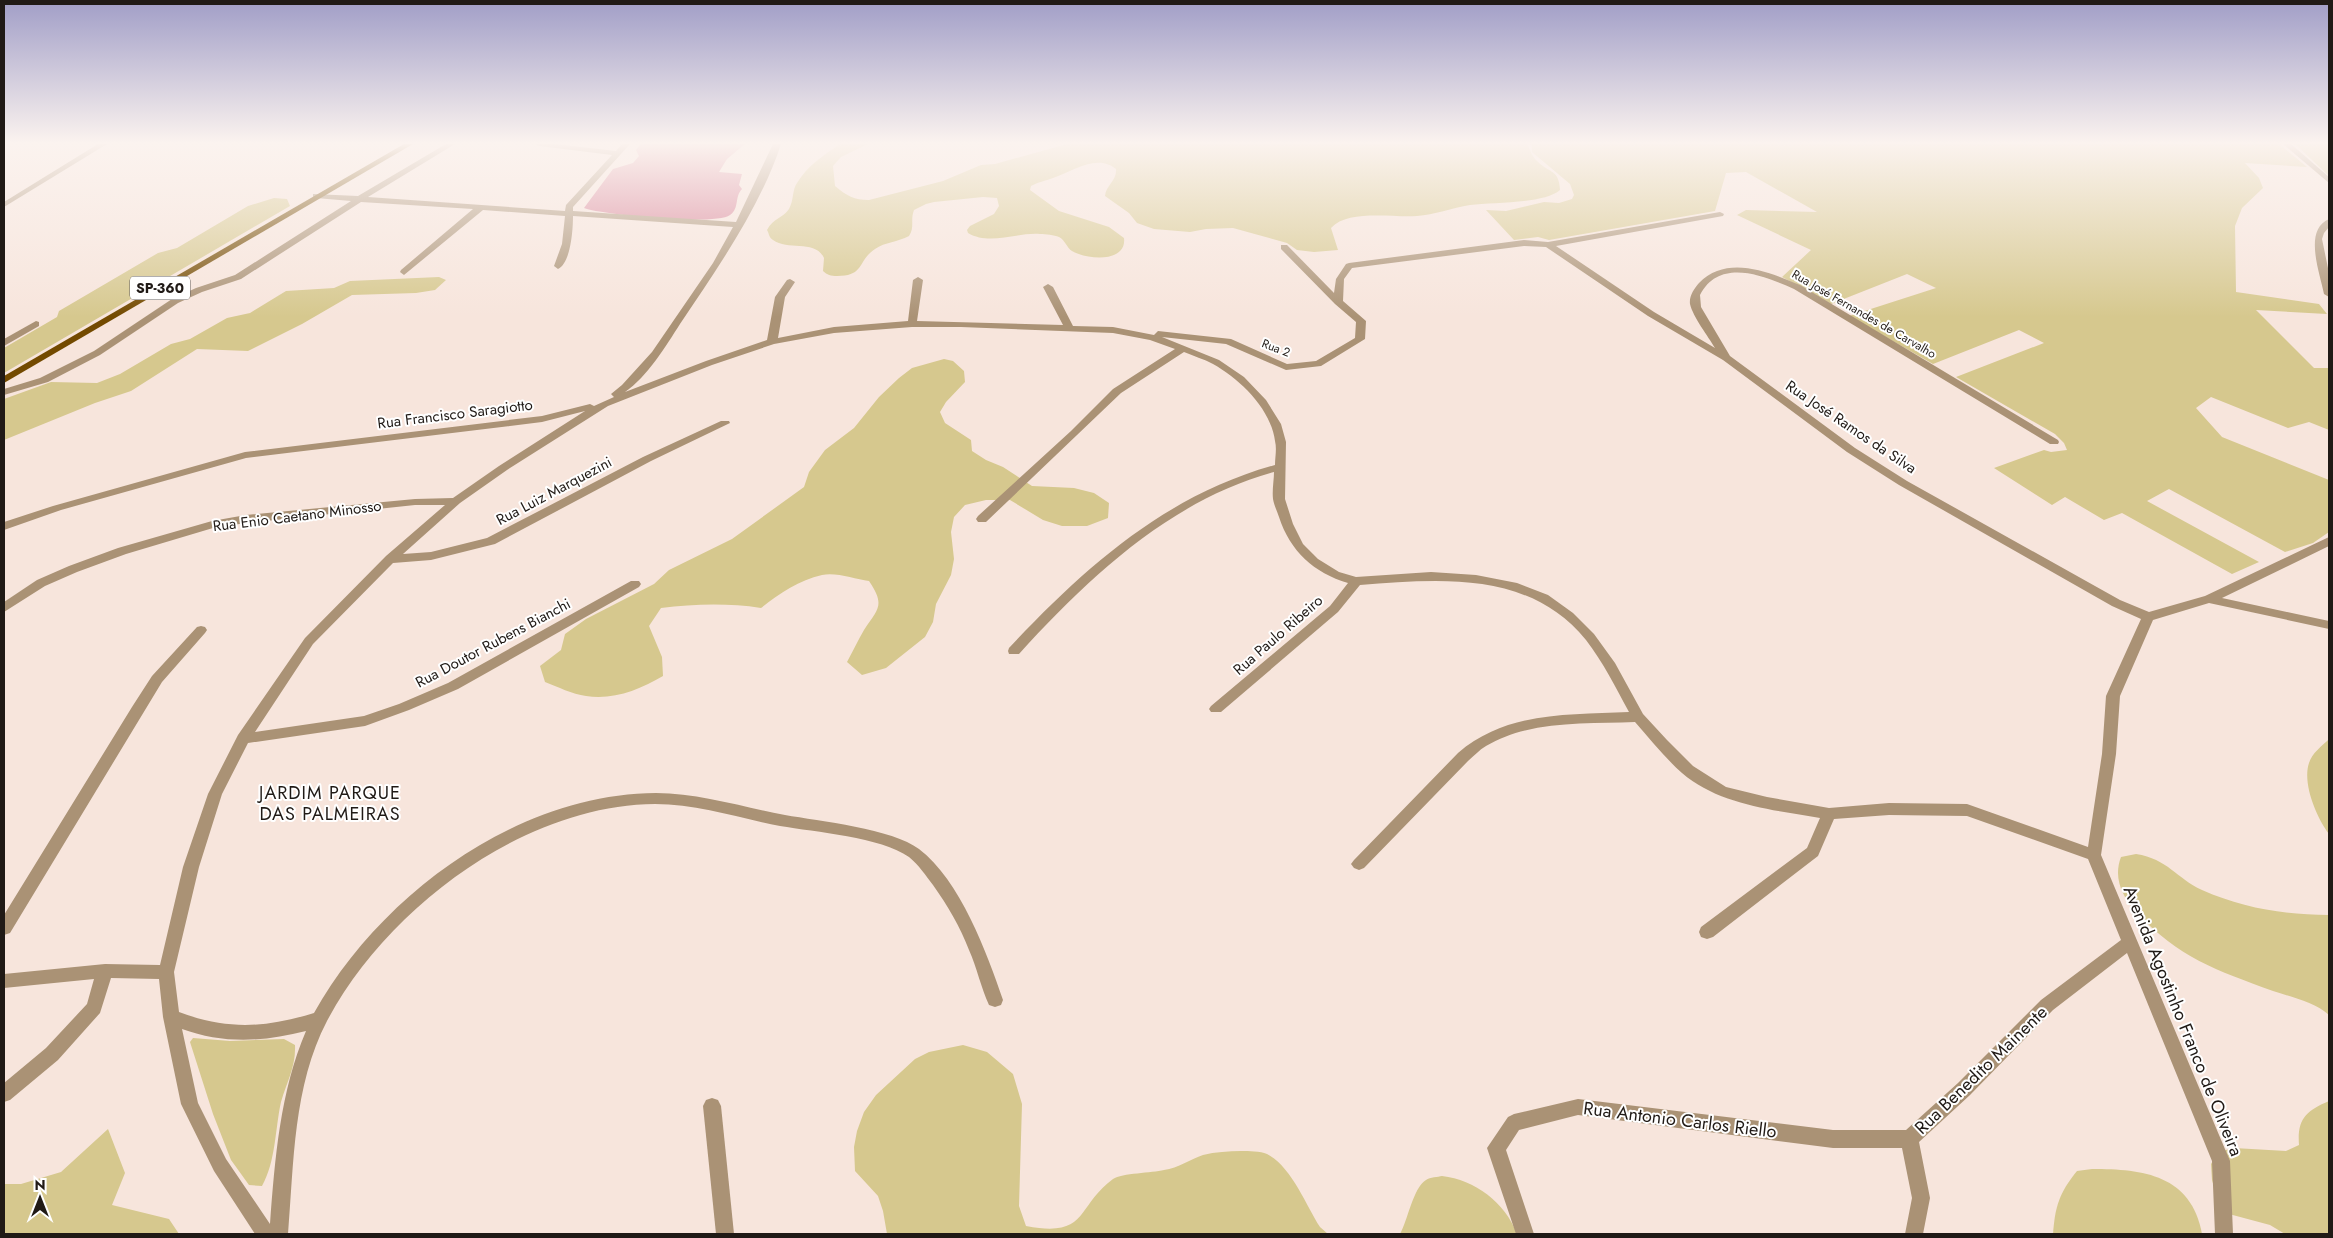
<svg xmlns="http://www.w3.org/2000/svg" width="2333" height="1238" font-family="Jost,sans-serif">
<rect width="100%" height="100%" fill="#f7e5dc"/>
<g fill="#d6c88e">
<path d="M840,144h28l-27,13 -8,9 2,20c12,10 19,14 34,14l74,-19 38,-16 14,-1 72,-20h460c3,5 5,13 10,17 13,13 22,8 23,29 -16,14 -67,12 -90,15 -18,3 -36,10 -53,11 -24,2 -69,-7 -86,12l7,22 -24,2 -17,-2 -10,-7 -54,-15 -27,1 -16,3 -36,-3 -17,-6 -8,-10 -24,-17c1,-11 12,-15 11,-27 -20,-16 -44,3 -63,9 -8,3 -15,4 -22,8l-1,4 29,21 50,16 15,11c3,25 -37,22 -52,13 -5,-3 -7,-11 -13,-14 -5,-2 -13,-3 -19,-3 -23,-2 -50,12 -72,-1l-1,-3 3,-4 24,-12 5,-8 -2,-8 -14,-1 -49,5 -8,2 -12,6c-4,10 1,17 -5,26 -11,6 -24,6 -34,13 -18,12 -10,27 -38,27 -6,0 -10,-1 -14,-5l1,-13c-9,-19 -36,-7 -51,-18 -4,-2 -4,-7 -6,-10 6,-12 16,-12 22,-21 5,-9 3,-19 8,-26 10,-17 27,-28 43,-39z"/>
<polygon points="1529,144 2279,144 2307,167 2245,163 2259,178 2263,188 2242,208 2235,226 2236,292 2319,304 2327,314 2256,310 2314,368 2329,368 2329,430 2309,422 2288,428 2211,397 2196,408 2222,437 2329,480 2329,532 2313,543 2285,552 2169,489 2147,501 2259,562 2232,574 2122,513 2104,520 2065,497 2052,505 1994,468 2044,450 2051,452 2067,450 2064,443 2055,434 1956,377 2044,343 2019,330 1933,364 1849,316 1936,288 1907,274 1831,304 1782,277 1811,250 1737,215 1746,210 1817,212 1746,172 1726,173 1715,211 1549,240 1538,237 1514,240 1486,210 1506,211 1544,202 1559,203 1572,199 1574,195 1570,184 1532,152 1532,146"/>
<polygon points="2295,144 2329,144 2329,176"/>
<polygon points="274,198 287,199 290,206 4,373 4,348 57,317 59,311 158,253 177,248 248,206"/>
<polygon points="439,277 446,280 435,290 416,293 352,295 302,324 248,351 197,349 131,391 95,403 4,440 4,399 51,382 97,383 120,374 171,344 190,339 227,318 250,313 286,291 334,288 350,281"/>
<path d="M944,359l9,2 11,10 1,11 -19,20 -6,10 5,11 26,17 1,11 14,9 17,7 29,19 42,2 20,5 15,10 -1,15 -21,8h-25l-19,-6 -33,-20h-24l-21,5 -11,12 -3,15 3,27 -3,16 -15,29 -3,18 -8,15 -39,31 -24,7 -15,-13c6,-11 11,-22 17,-32 15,-22 21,-25 5,-49 -14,-2 -33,-9 -47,-6 -23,5 -43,19 -61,33 -33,-5 -67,-4 -100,0l-12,18 13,31 1,19c-24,14 -49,24 -77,20 -14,-2 -28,-9 -41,-14l-5,-16 21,-16 4,-16 21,-15 68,-35 15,-14 63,-31 72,-52 5,-15 16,-22 29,-22 25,-31 20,-19 13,-10z"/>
<path d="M2329,739v95c-12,-16 -27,-50 -20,-71 3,-10 13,-17 20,-24z"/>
<path d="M2136,854c32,5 40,24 66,36 41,18 83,25 127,25v100c-14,-13 -38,-18 -56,-24 -57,-21 -94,-33 -137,-79 -14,-16 -23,-34 -15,-55z"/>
<path d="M193,1038l37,3 54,-2 11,6c1,22 -8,36 -14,57 -6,27 -5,59 -19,84l-13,-1 -18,-25 -18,-46 -23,-72z"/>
<path d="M963,1045l24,7 26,22 9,30 -3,102 7,20c63,12 49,-19 87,-47 9,-6 39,-6 51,-9 14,-2 27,-11 39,-15 12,-3 26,-4 38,-4 8,0 19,0 26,3 24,12 39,51 53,73l8,7h-441l-4,-23 -5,-15 -23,-25 -1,-24 3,-16 7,-19 12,-17 39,-36 14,-7z"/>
<path d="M2329,1101v133h-44l-15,-9 -41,-11 -12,-17 -5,-17 -1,-16 7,-12 16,-4 52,3 13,-6c-2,-26 7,-34 30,-44z"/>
<polygon points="108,1129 125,1173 112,1205 169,1219 179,1234 4,1234 4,1184 21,1184 61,1172"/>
<path d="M2092,1169c52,0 99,6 110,65h-149c2,-27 6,-41 24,-63z"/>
<path d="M1442,1176c33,4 63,26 75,58h-117c8,-14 13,-46 26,-54 4,-3 12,-3 16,-4z"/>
</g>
<path fill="#d67e95" d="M641,144h104l-18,15 -8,13 23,2 -3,11 3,4c-8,8 -2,19 -12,26 -15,11 -127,0 -146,-7l29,-39 20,-6 6,-7 -3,-6z"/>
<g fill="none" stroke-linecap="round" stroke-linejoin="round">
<g fill="#aa9275" fill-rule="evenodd">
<polygon points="98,144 107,144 4,207 4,202"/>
<path d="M446,144h9l-87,53 197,14 1,-6 46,-50 -73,-9 -4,-2h20l61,7 6,-7h8l-57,63v4l163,11 37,-78h8c-20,62 -64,125 -101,180 -14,22 -33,53 -55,68l81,-31 61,-21 8,-43 12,-17 3,-1 5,3 -10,15 -7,41 56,-11 74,-6 5,-41 5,-3 5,3 -6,41 146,4 -20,-38 5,-3 5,3 20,39 40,1 41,8 4,-4 73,8 56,25 29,-3 39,-23 1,-16 -21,-18 -54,-55v-4h6l47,48 2,-14 10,-15 3,-1 175,-23 24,2 172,-30 4,2 -1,2 -167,30 98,66 61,36c-7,-12 -22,-31 -25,-44 -1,-8 4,-15 9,-21 28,-29 70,-11 101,2l258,155 1,2 -1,2h-8l-256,-155c-30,-13 -74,-32 -94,6l1,12 29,49 125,92 52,33 213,119 29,12 56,-16 124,-59v9l-107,52 107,23v8l-120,-26 -56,17 -33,76 -4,58 -15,101 129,306 3,73h-18l-3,-73 -85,-208 -74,57 -83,85 -51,47 11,56 -7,36h-18l7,-36 -10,-50h-69l-255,-33 -59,15 -13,20 28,84h-18l-29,-86 21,-31 6,-3 64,-15 255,31h73l52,-47 83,-83 80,-60 -33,-81 -121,-43 -78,-1 -55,4 -16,37 -105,81 -6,2 -6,-2 -2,-5 2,-5 106,-79 13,-30c-46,-8 -101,-13 -138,-45 -17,-15 -32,-34 -47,-51 -49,2 -106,-2 -149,24 -7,4 -12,10 -18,15l-104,107 -5,2 -5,-2 -3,-4 3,-4 104,-107c49,-42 110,-38 171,-41 -13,-24 -26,-50 -43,-72 -57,-70 -146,-61 -226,-55l-22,27 -117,100h-10l-2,-3 2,-3 119,-100 18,-23c-34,-10 -58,-32 -69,-66 -2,-6 -5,-12 -6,-18 -1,-9 1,-19 1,-27 -103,28 -185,105 -255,182h-10l-1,-3 1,-3c76,-81 157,-153 266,-183 0,-8 2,-16 0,-24 -4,-32 -35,-62 -62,-77 -9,-5 -20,-8 -29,-12l-63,41 -135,129h-8l-2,-3 2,-3 93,-85 42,-42 62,-40 -25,-9 -37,-7 -152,-6h-49l-78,6 -60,11 -62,21 -104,41 -101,64 -47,33 -57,51 28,-2 56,-14 156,-81 78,-36h8l1,2 -79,38 -156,83 -64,16 -38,3 -80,81 -58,88 109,-16 35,-12 49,-21 183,-102h8l2,3 -2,3 -181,102 -49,21 -44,16 -117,17 -26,51 -23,73 -25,105 5,40c48,18 86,16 135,1 66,-118 203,-219 342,-220 43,0 86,14 129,22 34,6 108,14 134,34 41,31 68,104 84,151l-2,5 -6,2 -6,-2c-8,-17 -12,-37 -20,-55 -9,-23 -21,-44 -36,-65 -7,-9 -14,-20 -24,-28 -28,-20 -94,-25 -129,-31 -41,-8 -83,-22 -125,-22 -131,1 -268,104 -328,217 -34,65 -33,142 -39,213h-33l-41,-63 -33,-67 -18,-87 -4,-38 -48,-1 -11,35 -42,47 -48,40 -6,2v-19l42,-35 41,-44 7,-25 -90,9v-14l101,-10 55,1 23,-98 25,-73 30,-59 67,-97 81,-82 59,-51h-30l-169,18 -33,5 -87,26 -49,18 -32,14 -41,26v-10l33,-22 32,-14 49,-18 94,-27 34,-6 169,-16 38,-1 46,-32 86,-55 -43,11 -296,36 -185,52 -57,20v-8l49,-16 192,-54 297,-36 48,-12 4,2 20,-9 -3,-3 11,-9 30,-33 61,-89 20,-36 -160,-11c0,13 -2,47 -15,53l-4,-3 8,-22 3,-28 -82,-6 -79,65 -4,-3 1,-2 72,-61 -112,-7 -120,77 -39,13 -24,11 -78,52 -52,27 -44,13v-6l36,-11 54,-27 78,-52 24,-11 39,-13 116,-74 -35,-3h-3v-4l45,2zM1524,246l22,1 102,69 75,44 124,92 52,33 213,121 29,13 -35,77 -4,58 -14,93 -121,-43 -78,-1 -60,5 -62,-11 -41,-10 -33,-21 -26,-26 -24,-26 -28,-51 -21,-29 -21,-21 -25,-18 -31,-12 -41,-8 -45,-3 -75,5 -17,-5 -21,-13 -15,-15 -10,-20 -8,-25 1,-57 -5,-18 -15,-24 -22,-23 -25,-17 -57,-23 64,7 60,26 35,-4 44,-27 1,-18 -23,-20 1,-22 8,-11zM182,1029c41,15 81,13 124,2 -26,61 -31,127 -36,193l-44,-65 -28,-56z"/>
<polygon points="2283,144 2291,144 2329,177 2329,183"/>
<path d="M2329,219v8l-5,6 -2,6 7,34v24l-5,-3c-4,-21 -21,-64 5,-75z"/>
<polygon points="36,321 39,322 39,326 4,346 4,339"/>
<polygon points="201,626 205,627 207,630 205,633 162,682 10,933 4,935 4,915 132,707 152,676 197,627"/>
<polygon points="712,1098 718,1100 721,1106 734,1234 716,1234 703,1106 706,1100"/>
</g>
<polygon fill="#734a00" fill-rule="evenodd" points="404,144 413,144 4,383 4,376"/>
</g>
<linearGradient id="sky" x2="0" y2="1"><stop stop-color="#a19ec7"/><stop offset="0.45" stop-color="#fbf3ef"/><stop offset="1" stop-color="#fbf3ef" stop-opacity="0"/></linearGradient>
<rect width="2333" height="317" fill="url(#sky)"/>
<g text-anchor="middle" stroke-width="4" stroke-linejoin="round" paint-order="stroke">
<g font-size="12" fill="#201a16" stroke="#fff">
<text transform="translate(1864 314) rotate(30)" y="4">Rua José Fernandes de Carvalho</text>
<text transform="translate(1276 348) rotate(21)" y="4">Rua 2</text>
</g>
<rect fill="#fff" stroke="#635f5c" stroke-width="1" x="130" y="276.5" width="60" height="23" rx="4"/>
<g font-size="14" font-weight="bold" fill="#201a16">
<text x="160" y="293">SP-360</text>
</g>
<g font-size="15" fill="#201a16" stroke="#fff">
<text transform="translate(455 414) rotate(-7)" y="5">Rua Francisco Saragiotto</text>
<text transform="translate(1851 427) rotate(34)" y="5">Rua José Ramos da Silva</text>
<text transform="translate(554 491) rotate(-28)" y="5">Rua Luiz Marquezini</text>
<text transform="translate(297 516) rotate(-7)" y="5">Rua Enio Caetano Minosso</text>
<text transform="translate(1278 635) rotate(-41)" y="5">Rua Paulo Ribeiro</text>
<text transform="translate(493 643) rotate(-28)" y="5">Rua Doutor Rubens Bianchi</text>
</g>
<g font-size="18" letter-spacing="1" fill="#201a16" stroke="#fff">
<text x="330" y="799">JARDIM PARQUE<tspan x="330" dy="21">DAS PALMEIRAS</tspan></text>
</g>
<g font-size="18" fill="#201a16" stroke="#fff">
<text transform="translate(2183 1021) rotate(68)" y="6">Avenida Agostinho Franco de Oliveira</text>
<text transform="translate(1981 1070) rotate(-44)" y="6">Rua Benedito Mainente</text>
<text transform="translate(1680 1120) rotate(7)" y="6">Rua Antonio Carlos Riello</text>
</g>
</g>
<rect width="2333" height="1238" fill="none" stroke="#201a16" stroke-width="10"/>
<g transform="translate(40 1198)" stroke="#ffffff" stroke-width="4" paint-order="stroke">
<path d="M0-4L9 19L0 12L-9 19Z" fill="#201a16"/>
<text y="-8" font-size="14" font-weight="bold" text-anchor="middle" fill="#201a16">N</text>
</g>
</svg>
